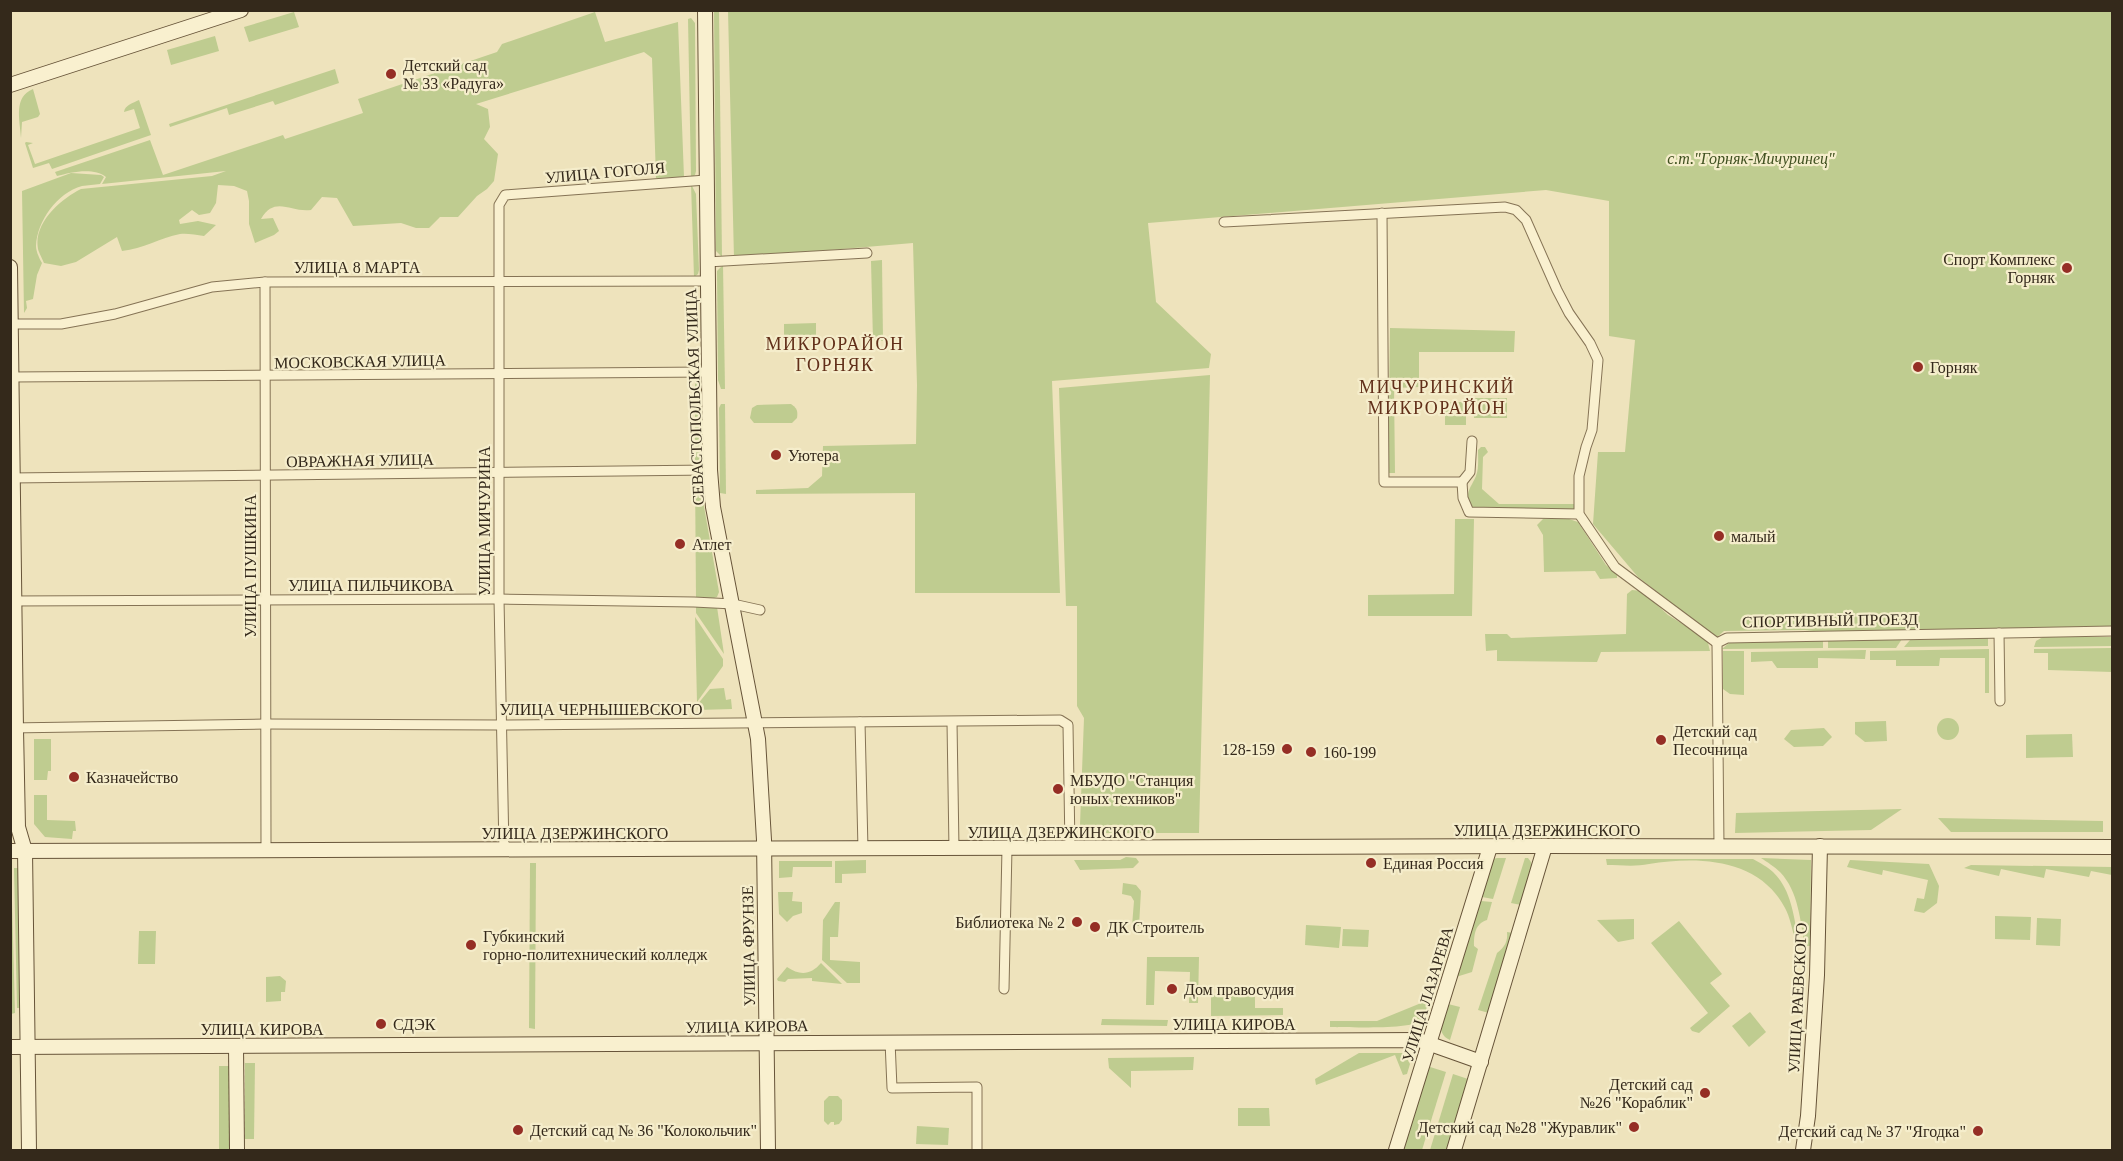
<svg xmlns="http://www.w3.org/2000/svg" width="2123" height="1161" font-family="'Times New Roman',serif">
<rect width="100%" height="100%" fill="#eee3bc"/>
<g fill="#bfcc90">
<polygon points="714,11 719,11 722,257 716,251"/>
<polygon points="728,11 2112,11 2112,627 1915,630 1830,633 1805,630 1724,631 1716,638 1638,577 1593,524 1598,452 1625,452 1635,340 1609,336 1609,201 1546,190 1148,223 1156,302 1211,354 1209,368 1052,381 1060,593 915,593 915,493 756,494 756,490 808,488 822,476 823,446 916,444 917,385 913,243 734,258"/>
<polygon points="294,12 299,27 249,42 244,27"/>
<path d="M595,12l10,30 73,-20 6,155 -28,1 -4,-120 -8,-6 -168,52 12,5 2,18 -6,12 14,15 -4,27 -7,8 -10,7 -19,21h-18l-11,11h-13l-15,-5 -48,3 -16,-28 -15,-1 -11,13c-20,3 -36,-15 -50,9l12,-1 6,13 -5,4 -19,8 -6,-19v-23l-2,-10 -13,-5 -16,-1 -2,18 -6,10 -11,2 -7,-5 -13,10 1,4 18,-3 18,4 -12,11c-8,-1 -17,-3 -24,-2 -20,4 -37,15 -58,17l-5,-14 -41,25 -15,4 -17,-3c-2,-5 -5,-10 -6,-14 -5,-26 23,-50 43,-60l131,-13 14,-5 -124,13 4,-7c-12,-10 -35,-5 -49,-1l-2,-4 95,-32 13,35 120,-40 2,4 78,-26 -5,-14 139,-47 5,-8z"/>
<polygon points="691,18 695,23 696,171 695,175 691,178 688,19"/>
<polygon points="215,36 219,51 171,65 167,50"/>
<polygon points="335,69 339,83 275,105 273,101 229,115 227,108 170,127 169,124"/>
<path d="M33,89l7,25 -2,3 -16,5 -1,16c-1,-18 -8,-41 12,-49z"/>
<path d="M139,100l12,35 -99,34 -3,-6 -16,5 -8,-25 1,-1 7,1 -5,2 7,19 105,-36 -6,-19 -10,3c1,-7 9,-9 15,-12z"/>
<path d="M71,173l30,2 3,2 -4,7c-6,1 -12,1 -18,2 -25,7 -45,35 -46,60 0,5 3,12 6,17l-5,12 -4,24 -7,2 1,7 -3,5 -2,-122z"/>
<polygon points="691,184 696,194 699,270 698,274 694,277"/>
<polygon points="882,260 883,341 873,341 871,261"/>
<polygon points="723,265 725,389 721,389 718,380 717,271"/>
<polygon points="816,323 816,338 784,339 784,324"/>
<polygon points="1390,328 1515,331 1514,352 1419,352 1419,387 1394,388 1395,473 1388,473"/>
<polygon points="695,375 699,378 700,381 701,459 695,466"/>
<polygon points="1210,375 1199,833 1097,833 1096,825 1080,825 1084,718 1077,706 1077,606 1066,606 1059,388"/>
<rect x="1474" y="398" width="33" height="20"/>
<rect x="1445" y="402" width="21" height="23"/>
<polygon points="721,404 725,404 726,494 720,493 719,408"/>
<path d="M791,404c6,4 7,7 6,14l-5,5h-38l-4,-5 2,-10 5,-3z"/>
<path d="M1481,447h4l3,5 -5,5 -1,32 17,15h75l2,2 -1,4 -103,-2c-9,-14 -1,-20 4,-32 3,-7 2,-18 2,-26z"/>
<polygon points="695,473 699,478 719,592 717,597 711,599 696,599"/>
<polygon points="1455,519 1474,519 1472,616 1368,616 1368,595 1454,594"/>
<polygon points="1543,519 1569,519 1578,522 1606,565 1617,574 1617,578 1600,579 1595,571 1544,572 1543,535 1537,525"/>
<polygon points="1632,590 1642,591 1668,615 1707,639 1710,651 1601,652 1597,662 1497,661 1497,650 1486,651 1485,634 1507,634 1511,638 1626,634 1627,594"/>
<polygon points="696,606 717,607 724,654 696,613"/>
<polygon points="695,617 723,659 723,666 697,702"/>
<polygon points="2043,637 2112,637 2112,646 2034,647 2036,641"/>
<polygon points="1988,638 1988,646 1904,647 1910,640"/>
<polygon points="1902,639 1896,648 1828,648 1828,641"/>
<polygon points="1823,640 1823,648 1722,649 1730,642"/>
<polygon points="2112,648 2112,672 2048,670 2048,653 2034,653 2034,649"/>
<polygon points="1989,649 1989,693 1985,693 1985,658 1940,658 1939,666 1896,666 1896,660 1870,660 1870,651"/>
<polygon points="1866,650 1865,659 1818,658 1818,668 1777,668 1772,661 1751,662 1751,652"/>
<polygon points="1723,651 1744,651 1744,695 1730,694 1723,689"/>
<polygon points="724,688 726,700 731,699 732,709 698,710 697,705 710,689"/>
<circle cx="1948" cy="729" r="11"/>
<polygon points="1886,721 1887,741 1865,742 1855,734 1855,722"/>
<polygon points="1824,728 1832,737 1823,746 1794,747 1784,739 1791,730"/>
<polygon points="2072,734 2073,757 2026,758 2026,735"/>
<polygon points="34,739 51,739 51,771 48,771 47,780 34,780"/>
<polygon points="34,795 47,795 47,820 75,821 76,831 73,831 72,839 45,837 34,824"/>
<polygon points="1902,809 1871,830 1735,833 1736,813"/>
<polygon points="1938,818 2103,821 2103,832 1951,832"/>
<polygon points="1126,857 1136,858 1139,862 1133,868 1080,870 1074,860 1120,860"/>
<polygon points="1497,858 1506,858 1493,899 1482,897 1493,859"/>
<polygon points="1525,858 1528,858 1531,862 1532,868 1521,905 1511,903"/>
<path d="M1761,858l50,2 -1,86h-5c-5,-25 -6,-54 -25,-74 -5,-5 -13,-10 -19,-14z"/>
<path d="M1606,859h147c7,4 15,8 20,13 18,17 21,44 25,67h-3c-3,-10 -5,-22 -10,-31 -26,-50 -87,-52 -136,-44 -14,3 -29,1 -42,1z"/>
<polygon points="866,860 866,873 842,874 842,883 835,883 835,861"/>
<polygon points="1850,860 1929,864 1939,886 1937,903 1924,913 1914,911 1917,898 1924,899 1928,880 1883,870 1882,875 1847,867"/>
<polygon points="779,861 832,861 832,867 793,867 792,877 779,878"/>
<polygon points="11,863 15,1013 11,1014 10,1014"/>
<polygon points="530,863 536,863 535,1029 529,1028"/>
<polygon points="1971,865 2112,867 2112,875 2091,871 2089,877 2046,869 2044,878 2001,869 1999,876 1964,868"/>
<polygon points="14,868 18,868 21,1008 17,1008"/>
<polygon points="1123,883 1136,885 1141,891 1139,926 1132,926 1134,901 1131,896 1122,894"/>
<polygon points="778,892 793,892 792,901 802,902 802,913 793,916 787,922 779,914"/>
<path d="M1481,901l11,1 -5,18c-12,4 -13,14 -13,26l4,3 -6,23 -16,5z"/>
<polygon points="835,902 840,902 838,937 830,937 830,960 860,962 860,983 847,983 822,960 823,920"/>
<polygon points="1995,916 2031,917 2030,940 1995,939"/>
<polygon points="2037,918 2061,919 2060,946 2036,945"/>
<polygon points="1634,919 1634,939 1618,942 1597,920"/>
<polygon points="1679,921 1722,974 1710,983 1730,1006 1699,1033 1692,1031 1690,1028 1708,1013 1651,943"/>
<polygon points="1306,925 1341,927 1339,948 1305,945"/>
<polygon points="1343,929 1369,930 1368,947 1342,946"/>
<polygon points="139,931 156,931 155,964 138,964"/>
<path d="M1507,932l6,1 -24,80 -11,-3 19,-57c8,-6 11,-12 10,-21z"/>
<polygon points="1147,957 1199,957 1198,1003 1189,1003 1190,972 1155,971 1154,1005 1146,1005"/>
<path d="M821,963l21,21 -30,-3v-3l-24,1 -3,3 -7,-1 -1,-2 10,-12c13,9 24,8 34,-4z"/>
<polygon points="280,976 286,981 285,992 281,992 281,1001 266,1002 266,977"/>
<polygon points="1255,994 1255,1008 1283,1008 1283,1015 1211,1016 1211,995"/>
<path d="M1431,999c-2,6 -4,16 -8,21 -9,10 -77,7 -93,7v-6h47z"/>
<path d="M1448,1004l12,3 -10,33c-16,-7 -7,-24 -2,-36z"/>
<polygon points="1750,1012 1766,1032 1749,1047 1732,1026"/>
<polygon points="1102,1019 1168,1020 1167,1026 1101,1025"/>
<polygon points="1359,1053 1404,1053 1410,1064 1407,1074 1403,1075 1395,1055 1316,1085 1315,1079"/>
<polygon points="1194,1057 1193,1070 1131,1071 1131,1088 1109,1068 1108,1058"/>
<polygon points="245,1063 255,1063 254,1139 245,1139"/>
<polygon points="219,1066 232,1066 231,1150 219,1150"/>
<polygon points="1427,1066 1446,1072 1422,1150 1400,1150"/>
<polygon points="1453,1074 1471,1080 1449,1150 1430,1150"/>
<polygon points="829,1096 838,1096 842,1100 842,1120 839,1124 834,1125 834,1122 831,1122 828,1125 824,1121 824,1101"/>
<polygon points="1238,1108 1269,1108 1270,1126 1238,1126"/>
<polygon points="917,1126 949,1128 948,1145 916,1144"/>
</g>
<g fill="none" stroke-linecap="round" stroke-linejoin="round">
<g stroke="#857355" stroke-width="11">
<g id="street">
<polyline points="1382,213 1384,482 1462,482 1463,498 1469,512 1579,514"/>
<polyline points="1224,222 1505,207 1516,210 1526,220 1557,290 1569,313 1590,343 1598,360 1592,430 1586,447 1579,476 1579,514 1615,567 1717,643"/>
<polyline points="707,262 867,253"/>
<polyline points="265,282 266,850"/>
<polyline points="12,324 61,324 115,314 212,287 265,282 708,281"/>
<polyline points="12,377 709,372"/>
<polyline points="10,478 710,470"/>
<polyline points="1462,482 1470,472 1472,441"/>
<polyline points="10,601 499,599 694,602 733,604 760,610"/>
<polyline points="1999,633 2000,701"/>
<polyline points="860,722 863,849"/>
<polyline points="952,722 954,849"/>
<polyline points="10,728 266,724 500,725 1060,720 1068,725 1070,848"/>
<polyline points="1719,846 1717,643 1727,638 2112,631"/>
<polyline points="504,850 499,599 499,205 505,195 706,180"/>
<polyline points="1004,989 1007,848"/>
<polyline points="890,1041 892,1088 977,1087 977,1150"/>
</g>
</g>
<g stroke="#675439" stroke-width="16">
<g id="secondary">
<polyline points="705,10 710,470 713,507 758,739 764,840 768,1150"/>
<polyline points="10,85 241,10"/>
<polyline points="10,267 16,729 18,827 25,851 29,1150"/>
<polyline points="10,851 1545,846 2112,847"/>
<polyline points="236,1046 237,1150"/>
<polyline points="10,1047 1419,1040 1481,1062"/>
<polyline points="1396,1150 1490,847"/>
<polyline points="1454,1150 1545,846"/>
<polyline points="1803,1150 1808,1116 1817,975 1820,846"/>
</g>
</g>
<use href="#street" stroke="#f9f0cf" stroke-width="9"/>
<use href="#secondary" stroke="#f9f0cf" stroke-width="14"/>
</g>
<g fill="#952e25" stroke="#f5edcb" stroke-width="2">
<circle cx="391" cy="74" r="6"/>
<circle cx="2067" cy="268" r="6"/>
<circle cx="1918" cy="367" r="6"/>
<circle cx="776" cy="455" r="6"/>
<circle cx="1719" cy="536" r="6"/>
<circle cx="680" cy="544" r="6"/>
<circle cx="1661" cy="740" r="6"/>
<circle cx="1287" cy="749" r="6"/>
<circle cx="1311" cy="752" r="6"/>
<circle cx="74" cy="777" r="6"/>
<circle cx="1058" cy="789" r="6"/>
<circle cx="1371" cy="863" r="6"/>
<circle cx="1077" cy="922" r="6"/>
<circle cx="1095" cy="927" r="6"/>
<circle cx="471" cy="945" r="6"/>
<circle cx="1172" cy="989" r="6"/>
<circle cx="381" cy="1024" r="6"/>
<circle cx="1705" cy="1093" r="6"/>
<circle cx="1634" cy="1127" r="6"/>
<circle cx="518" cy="1130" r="6"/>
<circle cx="1978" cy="1131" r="6"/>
</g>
<g text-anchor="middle" stroke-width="4.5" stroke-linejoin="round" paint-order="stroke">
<g font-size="16" fill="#34291b" stroke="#f5edcb" text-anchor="start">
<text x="403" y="71">Детский сад<tspan x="403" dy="18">№ 33 «Радуга»</tspan></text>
<text x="2055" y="265" text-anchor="end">Спорт Комплекс<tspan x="2055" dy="18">Горняк</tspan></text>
<text x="1930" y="373">Горняк</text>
<text x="788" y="461">Уютера</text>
<text x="1731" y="542">малый</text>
<text x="692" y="550">Атлет</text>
<text x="1673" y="737">Детский сад<tspan x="1673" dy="18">Песочница</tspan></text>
<text x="1275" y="755" text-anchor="end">128-159</text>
<text x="1323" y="758">160-199</text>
<text x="86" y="783">Казначейство</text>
<text x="1070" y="786">МБУДО "Станция<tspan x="1070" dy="18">юных техников"</tspan></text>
<text x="1383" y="869">Единая Россия</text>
<text x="1065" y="928" text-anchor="end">Библиотека № 2</text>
<text x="1107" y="933">ДК Строитель</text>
<text x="483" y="942">Губкинский<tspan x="483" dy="18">горно-политехнический колледж</tspan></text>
<text x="1184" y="995">Дом правосудия</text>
<text x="393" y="1030">СДЭК</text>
<text x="1693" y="1090" text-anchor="end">Детский сад<tspan x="1693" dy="18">№26 "Кораблик"</tspan></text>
<text x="1622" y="1133" text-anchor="end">Детский сад №28 "Журавлик"</text>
<text x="530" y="1136">Детский сад № 36 "Колокольчик"</text>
<text x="1966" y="1137" text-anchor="end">Детский сад № 37 "Ягодка"</text>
</g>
<g font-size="16" font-style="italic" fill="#415121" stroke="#f5edcb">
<text x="1751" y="164">с.т."Горняк-Мичуринец"</text>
</g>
<g font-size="16" fill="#34291b" stroke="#f5edcb">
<text transform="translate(605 172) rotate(-5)" y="6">УЛИЦА ГОГОЛЯ</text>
<text x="357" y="273">УЛИЦА 8 МАРТА</text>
<text transform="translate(360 361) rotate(-1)" y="6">МОСКОВСКАЯ УЛИЦА</text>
<text transform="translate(694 397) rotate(-92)" y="6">СЕВАСТОПОЛЬСКАЯ УЛИЦА</text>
<text transform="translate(360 460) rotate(-1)" y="6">ОВРАЖНАЯ УЛИЦА</text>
<text transform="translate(484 521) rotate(-90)" y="6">УЛИЦА МИЧУРИНА</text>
<text transform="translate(250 566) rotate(-90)" y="6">УЛИЦА ПУШКИНА</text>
<text x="371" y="591">УЛИЦА ПИЛЬЧИКОВА</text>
<text transform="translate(1830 620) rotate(-1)" y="6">СПОРТИВНЫЙ ПРОЕЗД</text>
<text x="601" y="715">УЛИЦА ЧЕРНЫШЕВСКОГО</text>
<text x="1547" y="836">УЛИЦА ДЗЕРЖИНСКОГО</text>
<text x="1061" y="838">УЛИЦА ДЗЕРЖИНСКОГО</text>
<text x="575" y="839">УЛИЦА ДЗЕРЖИНСКОГО</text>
<text transform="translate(748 946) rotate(-91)" y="6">УЛИЦА ФРУНЗЕ</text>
<text transform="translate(1427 994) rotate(-73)" y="6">УЛИЦА ЛАЗАРЕВА</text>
<text transform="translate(1797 998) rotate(-87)" y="6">УЛИЦА РАЕВСКОГО</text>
<text x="1234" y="1030">УЛИЦА КИРОВА</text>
<text transform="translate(747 1026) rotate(-1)" y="6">УЛИЦА КИРОВА</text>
<text x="262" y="1035">УЛИЦА КИРОВА</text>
</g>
<g font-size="18" letter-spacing="1.5" fill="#612f19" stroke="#f5edcb">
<text x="835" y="350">МИКРОРАЙОН<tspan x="835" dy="21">ГОРНЯК</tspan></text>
<text x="1437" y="393">МИЧУРИНСКИЙ<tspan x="1437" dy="21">МИКРОРАЙОН</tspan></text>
</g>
</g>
<rect width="2123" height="1161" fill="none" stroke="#34291b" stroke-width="24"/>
</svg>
